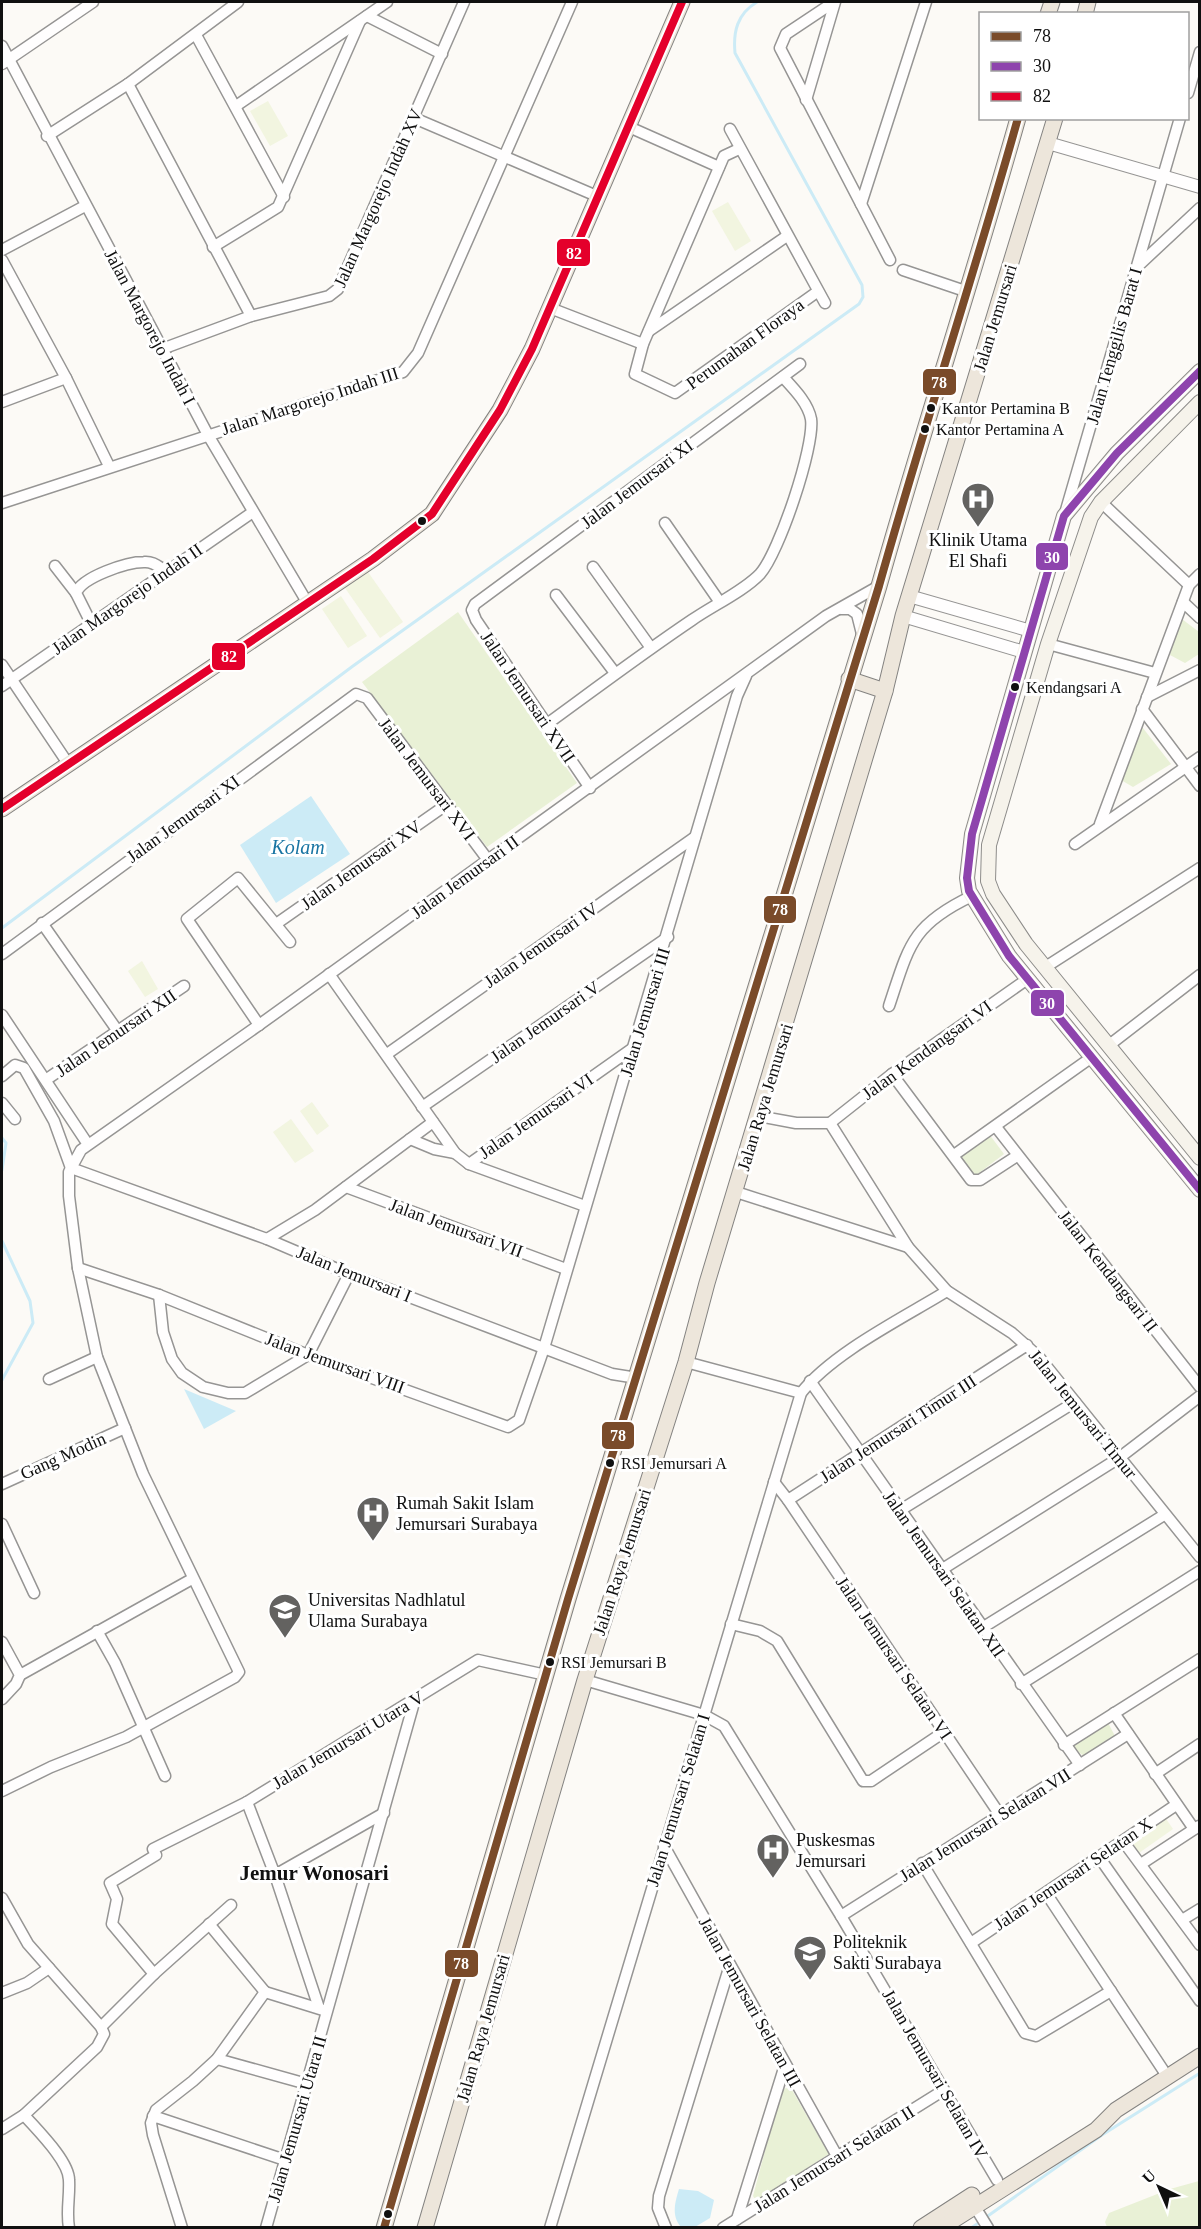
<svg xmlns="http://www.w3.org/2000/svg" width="1201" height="2229" font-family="'Times New Roman',serif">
<rect width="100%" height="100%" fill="#fcfaf6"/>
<g fill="#e9f1d6">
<polygon points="458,612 577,783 487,847 362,682"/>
<polygon points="1178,616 1199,632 1199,654 1185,663 1170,655"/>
<polygon points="1139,723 1171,764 1133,787 1121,780"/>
<polygon points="989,1134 1004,1154 975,1176 960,1156"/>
<polygon points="1107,1721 1115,1736 1084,1756 1070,1746"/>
<polygon points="786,2088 792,2090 829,2154 756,2201 753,2196 781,2091"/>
<polygon points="1199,2181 1199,2227 1107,2227 1105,2222 1109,2213 1170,2189"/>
</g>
<g fill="#f2f5e0">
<polygon points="268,101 288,136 270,146 250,111"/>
<polygon points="728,202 751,241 735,251 712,211"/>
<polygon points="368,572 403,622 380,638 345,588"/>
<polygon points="341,596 367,636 348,648 322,609"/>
<polygon points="142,961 158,989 145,997 128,971"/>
<polygon points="312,1102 329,1126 317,1135 300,1111"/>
<polygon points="291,1119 314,1151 295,1163 273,1132"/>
<polygon points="1164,1816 1173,1829 1139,1853 1130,1840"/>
</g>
<g fill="#ccebf6">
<polygon points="311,796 350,854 276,903 240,845"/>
<polygon points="184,1389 236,1411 204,1429"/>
<path d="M679,2189l19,2 16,9 -4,18 -15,9h-14c-10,-11 -6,-25 -2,-38z"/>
</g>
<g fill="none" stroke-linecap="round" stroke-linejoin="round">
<g stroke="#ccebf6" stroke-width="3">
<path d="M2,928l351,-262 506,-362 4,-7 -1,-12 -127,-232c-2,-21 2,-39 22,-51"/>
<polyline points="2,1138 6,1143 2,1170"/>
<polyline points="2,1241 30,1301 33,1323 2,1380"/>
<polyline points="985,2218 1102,2135 1200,2073"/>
<polyline points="971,2228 980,2222"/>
</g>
<g stroke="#969594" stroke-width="13">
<g id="minor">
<polyline points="834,2 786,34 780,48 890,260"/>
<polyline points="367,16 442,54"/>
<polyline points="196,35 284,197"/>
<polyline points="2,46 208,435 307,602"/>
<polyline points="2,64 93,2"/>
<polyline points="128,84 251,316"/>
<polyline points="1188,93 1200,52"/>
<polyline points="806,100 835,2"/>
<polyline points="236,106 387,2"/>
<polyline points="414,118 599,197"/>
<polyline points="629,127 719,167"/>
<polyline points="730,129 825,303"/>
<polyline points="47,136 128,84 238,2"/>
<polyline points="739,149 724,156 643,344 635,374 675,393 817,292"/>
<polyline points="861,204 926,2"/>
<polyline points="213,247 278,207 360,21"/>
<polyline points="2,250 85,206"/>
<polyline points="2,260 66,378 109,466"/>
<polyline points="1139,265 1200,208"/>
<polyline points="903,270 968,292"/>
<polyline points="550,308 643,344"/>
<polyline points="649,331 787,236"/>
<polyline points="162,349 251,316 329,296 338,289 464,2"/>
<polyline points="2,402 66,378"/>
<polyline points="1101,502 1189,585"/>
<polyline points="2,503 403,372 418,353 572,2"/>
<polyline points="1066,510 1180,118"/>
<polyline points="665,523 719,601"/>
<polyline points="55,566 76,593"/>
<polyline points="593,567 651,648"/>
<polyline points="556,595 615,673"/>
<polyline points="1183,602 1200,618"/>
<polyline points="841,609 850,609 857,614 862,634"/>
<path d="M91,623l-15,-30c6,-16 51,-31 68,-31 9,-1 15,5 22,9"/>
<polyline points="1048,644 1155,673"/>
<polyline points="2,665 69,765"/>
<polyline points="2,686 253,512"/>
<polyline points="1147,697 1200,670"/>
<polyline points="1142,709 1200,786"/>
<path d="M547,724c48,-35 96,-71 145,-104 20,-14 52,-29 68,-46 19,-21 55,-128 51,-155 -3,-16 -17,-30 -28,-42"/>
<polyline points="590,788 476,620 472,610 475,604 800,364"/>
<polyline points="1100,824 1189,585 1200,574"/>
<polyline points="1075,844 1200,757"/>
<polyline points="42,923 117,1030"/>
<polyline points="276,924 446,805"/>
<polyline points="2,954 356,694 367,698 488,860"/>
<polyline points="1044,968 1200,868"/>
<polyline points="329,974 455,1153 469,1164 585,1206"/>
<path d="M889,1006c20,-60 22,-81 83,-110"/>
<polyline points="2,1015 87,1143"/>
<polyline points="259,1025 187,919 238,878 290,942"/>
<polyline points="1108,1046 1200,975"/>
<polyline points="387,1054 695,837"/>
<polyline points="892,1074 971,1180 980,1180 1017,1156"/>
<polyline points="2,1076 15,1065 24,1068 54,1121 71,1168 267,1239 349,1274 612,1374 637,1378"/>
<polyline points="47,1079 184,986"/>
<polyline points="2,1103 15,1119"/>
<polyline points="422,1107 668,937"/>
<polyline points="758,1116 796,1123 830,1123 908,1247 947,1291 1012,1333 1039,1357 1200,1557"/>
<polyline points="830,1123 892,1074 1026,980"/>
<polyline points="996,1127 1200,1387"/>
<polyline points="410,1139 434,1149 455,1153"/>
<polyline points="954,1155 1092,1057"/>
<polyline points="469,1164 633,1048"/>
<polyline points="346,1187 566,1269"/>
<polyline points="736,1192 908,1247"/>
<polyline points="267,1239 315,1210 433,1122"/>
<polyline points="78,1268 159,1295 308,1355 508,1427 519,1420 544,1348 737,696 746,676"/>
<polyline points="159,1295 163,1332 172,1359 182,1373 203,1387 228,1393 245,1393 308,1355 349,1274"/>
<polyline points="686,1362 801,1393"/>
<polyline points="49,1379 97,1357"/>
<polyline points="810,1381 1080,1765"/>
<polyline points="774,1482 788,1500 1027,1345"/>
<polyline points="2,1484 125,1428"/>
<polyline points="788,1500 1000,1815"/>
<polyline points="899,1511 1075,1402"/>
<polyline points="2,1524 34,1593"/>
<polyline points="941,1570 1119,1458 1200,1396"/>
<polyline points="731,1624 760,1631 777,1641 863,1781 871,1781 944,1732"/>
<polyline points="982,1628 1164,1515"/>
<polyline points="97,1631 115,1663 165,1776"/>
<polyline points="2,1642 20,1675 16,1684 2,1699"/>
<polyline points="20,1675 192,1579"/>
<polyline points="585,1680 704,1715 724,1726 841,1916 997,2180"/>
<polyline points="1021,1684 1200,1571"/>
<polyline points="1114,1713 1194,1829"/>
<polyline points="1064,1745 1200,1659"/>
<polyline points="1155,1774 1200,1744"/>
<polyline points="2,1791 51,1767 126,1737 235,1677 239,1672 143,1474 97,1357 78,1268 69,1196 69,1172 81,1150 259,1025 826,616 879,586"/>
<polyline points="247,1802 275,1875 319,2008"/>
<polyline points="1123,1841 1200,1945"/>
<polyline points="664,1846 837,2156"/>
<polyline points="1099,1857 1200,2001"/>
<polyline points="922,1863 1025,2033 1036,2036 1111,1991"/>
<polyline points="1141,1864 1199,1826"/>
<polyline points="275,1875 384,1813"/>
<polyline points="1046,1893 1167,2076"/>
<polyline points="2,1898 28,1944 101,2027 104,2034 97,2047 24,2115 2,2129"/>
<polyline points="841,1916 1128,1734"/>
<polyline points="1182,1920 1200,1909"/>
<polyline points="209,1924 265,1992"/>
<polyline points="971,1943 1176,1805"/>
<polyline points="154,1974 112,1924 117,1899 110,1883 156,1855 153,1849 247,1802 478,1660 546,1675"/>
<polyline points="265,1992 323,2010"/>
<polyline points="2,1993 27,1983 49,1968"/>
<polyline points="101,2027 155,1973 231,1905"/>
<polyline points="217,2059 307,2084"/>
<path d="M24,2115c13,15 45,46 45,65 1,17 -3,31 0,48"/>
<polyline points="153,2116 285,2160"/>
<polyline points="972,2202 988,2228"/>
<polyline points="737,2219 785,2065"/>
<polyline points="182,2228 153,2135 151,2123 156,2110 193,2081 217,2059 265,1992"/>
<polyline points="266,2228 415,1699"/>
<path d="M550,2228l251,-835c31,-40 102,-75 146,-102"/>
<polyline points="666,2228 658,2208 659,2196 730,1965"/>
<polyline points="723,2228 944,2090"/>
</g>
</g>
<g stroke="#969594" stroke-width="14">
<g id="tertiary">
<polyline points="1048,143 1200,187"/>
<polyline points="909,596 1031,631"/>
<polyline points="903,616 1024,652"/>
</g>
</g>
<g stroke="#8d8c8a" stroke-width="16">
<g id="secondary">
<polyline points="1200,371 1117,453 1064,516 972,834 967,878 969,891 1009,956 1200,1190"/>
<polyline points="1200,402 1101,502 1091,517 1048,644 989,845 988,881 993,894 1026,944 1200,1158"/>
</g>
</g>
<g stroke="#848381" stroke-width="17">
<g id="primary">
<polyline points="1048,14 1052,2"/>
<polyline points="1085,14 1088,2"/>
<polyline points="849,679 885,691"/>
<polyline points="2,809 373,559 432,514 500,410 532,349 682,2"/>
<path d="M384,2228l184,-629 311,-1013c44,-157 95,-311 139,-468"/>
<polyline points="425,2228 585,1680 686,1362 707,1283 885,691 903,616 1055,118"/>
<polyline points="921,2228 972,2195"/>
<polyline points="941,2228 1096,2130 1116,2110 1200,2056"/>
</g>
</g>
<use href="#minor" stroke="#fffefe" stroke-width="10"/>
<use href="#tertiary" stroke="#fffefe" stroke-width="12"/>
<use href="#secondary" stroke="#f6f3eb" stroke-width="14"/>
<use href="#primary" stroke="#ede6db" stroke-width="15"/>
<g stroke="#fff" stroke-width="12">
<path id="bus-1" d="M384,2228l184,-629 311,-1013c44,-157 95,-311 139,-468"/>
</g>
<g stroke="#fff" stroke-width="12">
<polyline id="bus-2" points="1200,371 1117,453 1064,516 972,834 967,878 969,891 1009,956 1200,1190"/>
</g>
<g stroke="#fff" stroke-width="12">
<polyline id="bus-3" points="2,809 373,559 432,514 500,410 532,349 682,2"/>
</g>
<use href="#bus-1" stroke="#7a4b2a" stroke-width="8"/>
<use href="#bus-2" stroke="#8e44ad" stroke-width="8"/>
<use href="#bus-3" stroke="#e4002b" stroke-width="8"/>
</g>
<defs>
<g id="hospital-pin" transform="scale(1.725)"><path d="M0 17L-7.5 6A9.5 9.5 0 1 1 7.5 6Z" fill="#636260" stroke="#fff"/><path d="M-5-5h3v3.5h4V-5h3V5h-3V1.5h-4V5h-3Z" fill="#fff"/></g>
<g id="university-pin" transform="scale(1.725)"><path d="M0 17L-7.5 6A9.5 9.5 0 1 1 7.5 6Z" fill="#636260" stroke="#fff"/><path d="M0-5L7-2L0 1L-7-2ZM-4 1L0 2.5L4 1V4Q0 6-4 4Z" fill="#fff"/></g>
</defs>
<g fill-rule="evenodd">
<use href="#hospital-pin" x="978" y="499"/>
<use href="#hospital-pin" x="373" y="1513"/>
<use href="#university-pin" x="285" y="1610"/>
<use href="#hospital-pin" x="773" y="1850"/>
<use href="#university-pin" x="810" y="1952"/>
</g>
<g fill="#101010" stroke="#fff" stroke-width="2">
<circle cx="931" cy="408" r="5"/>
<circle cx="925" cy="429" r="5"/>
<circle cx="422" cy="521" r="5"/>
<circle cx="1015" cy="687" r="5"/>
<circle cx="610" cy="1463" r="5"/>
<circle cx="550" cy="1662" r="5"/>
<circle cx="388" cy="2214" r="5"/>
</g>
<g text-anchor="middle" stroke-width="6" stroke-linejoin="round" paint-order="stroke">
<g font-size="16" fill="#101010" stroke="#fff" text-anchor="start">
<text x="942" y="414">Kantor Pertamina B</text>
<text x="936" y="435">Kantor Pertamina A</text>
<text x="1026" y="693">Kendangsari A</text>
<text x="621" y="1469">RSI Jemursari A</text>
<text x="561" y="1668">RSI Jemursari B</text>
</g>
<g font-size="18" fill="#101010" stroke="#fff">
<text transform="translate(378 198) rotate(-66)" y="6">Jalan Margorejo Indah XV</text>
<text transform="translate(995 318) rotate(-73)" y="6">Jalan Jemursari</text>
<text transform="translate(150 327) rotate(62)" y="6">Jalan Margorejo Indah I</text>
<text transform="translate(745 344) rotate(-36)" y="6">Perumahan Floraya</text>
<text transform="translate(1114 346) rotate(-74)" y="6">Jalan Tenggilis Barat I</text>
<text transform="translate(310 401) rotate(-18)" y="6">Jalan Margorejo Indah III</text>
<text transform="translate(637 484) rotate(-37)" y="6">Jalan Jemursari XI</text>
<text transform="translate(127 599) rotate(-35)" y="6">Jalan Margorejo Indah II</text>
<text transform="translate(528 697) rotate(56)" y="6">Jalan Jemursari XVII</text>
<text transform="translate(427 779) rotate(53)" y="6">Jalan Jemursari XVI</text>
<text transform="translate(183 819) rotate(-36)" y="6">Jalan Jemursari XI</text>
<text transform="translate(361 865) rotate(-35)" y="6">Jalan Jemursari XV</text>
<text transform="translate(465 877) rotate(-36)" y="6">Jalan Jemursari II</text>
<text transform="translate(541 945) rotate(-35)" y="6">Jalan Jemursari IV</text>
<text transform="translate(645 1012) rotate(-73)" y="6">Jalan Jemursari III</text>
<text transform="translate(545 1022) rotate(-35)" y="6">Jalan Jemursari V</text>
<text transform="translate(116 1033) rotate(-34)" y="6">Jalan Jemursari XII</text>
<text transform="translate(927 1050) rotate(-36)" y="6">Jalan Kendangsari VI</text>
<text transform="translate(765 1097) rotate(-73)" y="6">Jalan Raya Jemursari</text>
<text transform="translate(536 1116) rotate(-35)" y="6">Jalan Jemursari VI</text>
<text transform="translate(456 1228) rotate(20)" y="6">Jalan Jemursari VII</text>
<text transform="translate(1108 1271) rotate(52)" y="6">Jalan Kendangsari II</text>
<text transform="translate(354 1274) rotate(22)" y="6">Jalan Jemursari I</text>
<text transform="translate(335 1363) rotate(20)" y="6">Jalan Jemursari VIII</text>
<text transform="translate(1083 1414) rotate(51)" y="6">Jalan Jemursari Timur</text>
<text transform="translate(898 1429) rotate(-33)" y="6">Jalan Jemursari Timur III</text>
<text transform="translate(63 1456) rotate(-24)" y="6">Gang Modin</text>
<text transform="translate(622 1562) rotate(-72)" y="6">Jalan Raya Jemursari</text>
<text transform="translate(944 1574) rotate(55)" y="6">Jalan Jemursari Selatan XII</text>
<text transform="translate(894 1658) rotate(56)" y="6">Jalan Jemursari Selatan VI</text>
<text transform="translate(348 1740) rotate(-31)" y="6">Jalan Jemursari Utara V</text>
<text transform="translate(678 1800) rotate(-73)" y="6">Jalan Jemursari Selatan I</text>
<text transform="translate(985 1825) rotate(-32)" y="6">Jalan Jemursari Selatan VII</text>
<text transform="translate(1073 1874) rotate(-34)" y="6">Jalan Jemursari Selatan X</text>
<text transform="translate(750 2002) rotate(61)" y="6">Jalan Jemursari Selatan III</text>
<text transform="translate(483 2028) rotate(-74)" y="6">Jalan Raya Jemursari</text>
<text transform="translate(935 2074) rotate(60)" y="6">Jalan Jemursari Selatan IV</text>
<text transform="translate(297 2119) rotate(-74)" y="6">Jalan Jemursari Utara II</text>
<text transform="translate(834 2159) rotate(-32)" y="6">Jalan Jemursari Selatan II</text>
</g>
<g font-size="18" fill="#101010" stroke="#fff" text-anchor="start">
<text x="978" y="546" text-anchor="middle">Klinik Utama<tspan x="978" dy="21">El Shafi</tspan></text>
<text x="396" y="1509">Rumah Sakit Islam<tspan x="396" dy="21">Jemursari Surabaya</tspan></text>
<text x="308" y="1606">Universitas Nadhlatul<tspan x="308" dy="21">Ulama Surabaya</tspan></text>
<text x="796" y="1846">Puskesmas<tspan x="796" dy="21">Jemursari</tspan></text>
<text x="833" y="1948">Politeknik<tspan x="833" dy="21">Sakti Surabaya</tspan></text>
</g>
<g font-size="20" font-style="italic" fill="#1975a3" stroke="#fff">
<text x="298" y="854">Kolam</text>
</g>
<g font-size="21" font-weight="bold" fill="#101010" stroke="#fff">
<text x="314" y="1880">Jemur Wonosari</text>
</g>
</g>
<g stroke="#fff" stroke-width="2">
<rect x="556" y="238" width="35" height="29" rx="6" fill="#e4002b"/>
<rect x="922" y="368" width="35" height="28" rx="6" fill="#7a4b2a"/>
<rect x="1035" y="542" width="34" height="29" rx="6" fill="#8e44ad"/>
<rect x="211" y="642" width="35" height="29" rx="6" fill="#e4002b"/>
<rect x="763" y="895" width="34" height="29" rx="6" fill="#7a4b2a"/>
<rect x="1030" y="989" width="35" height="28" rx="6" fill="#8e44ad"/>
<rect x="601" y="1421" width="34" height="29" rx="6" fill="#7a4b2a"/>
<rect x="444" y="1949" width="35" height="29" rx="6" fill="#7a4b2a"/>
</g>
<g font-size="16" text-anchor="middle" font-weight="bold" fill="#fff">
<text x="574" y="259">82</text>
<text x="939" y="388">78</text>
<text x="1052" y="563">30</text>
<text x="229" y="662">82</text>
<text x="780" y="915">78</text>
<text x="1047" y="1009">30</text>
<text x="618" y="1441">78</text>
<text x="461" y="1969">78</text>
</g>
<rect width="1201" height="2229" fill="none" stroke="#101010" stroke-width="6"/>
<rect x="979" y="12" width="210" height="108" fill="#ffffff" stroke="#9f9f9f" stroke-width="1.5"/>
<rect x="991" y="32" width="30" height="9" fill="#7a4b2a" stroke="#9f9f9f" stroke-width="1.5"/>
<text x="1033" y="42" font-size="18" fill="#101010">78</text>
<rect x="991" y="62" width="30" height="9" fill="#8e44ad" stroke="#9f9f9f" stroke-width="1.5"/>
<text x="1033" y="72" font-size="18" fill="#101010">30</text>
<rect x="991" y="92" width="30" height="9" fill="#e4002b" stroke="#9f9f9f" stroke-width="1.5"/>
<text x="1033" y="102" font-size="18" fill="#101010">82</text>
<g transform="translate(1159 2187) rotate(316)" stroke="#ffffff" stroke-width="4.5" paint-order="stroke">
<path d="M0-4.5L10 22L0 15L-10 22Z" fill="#101010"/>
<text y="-9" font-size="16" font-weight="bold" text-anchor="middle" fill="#101010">U</text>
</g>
</svg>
